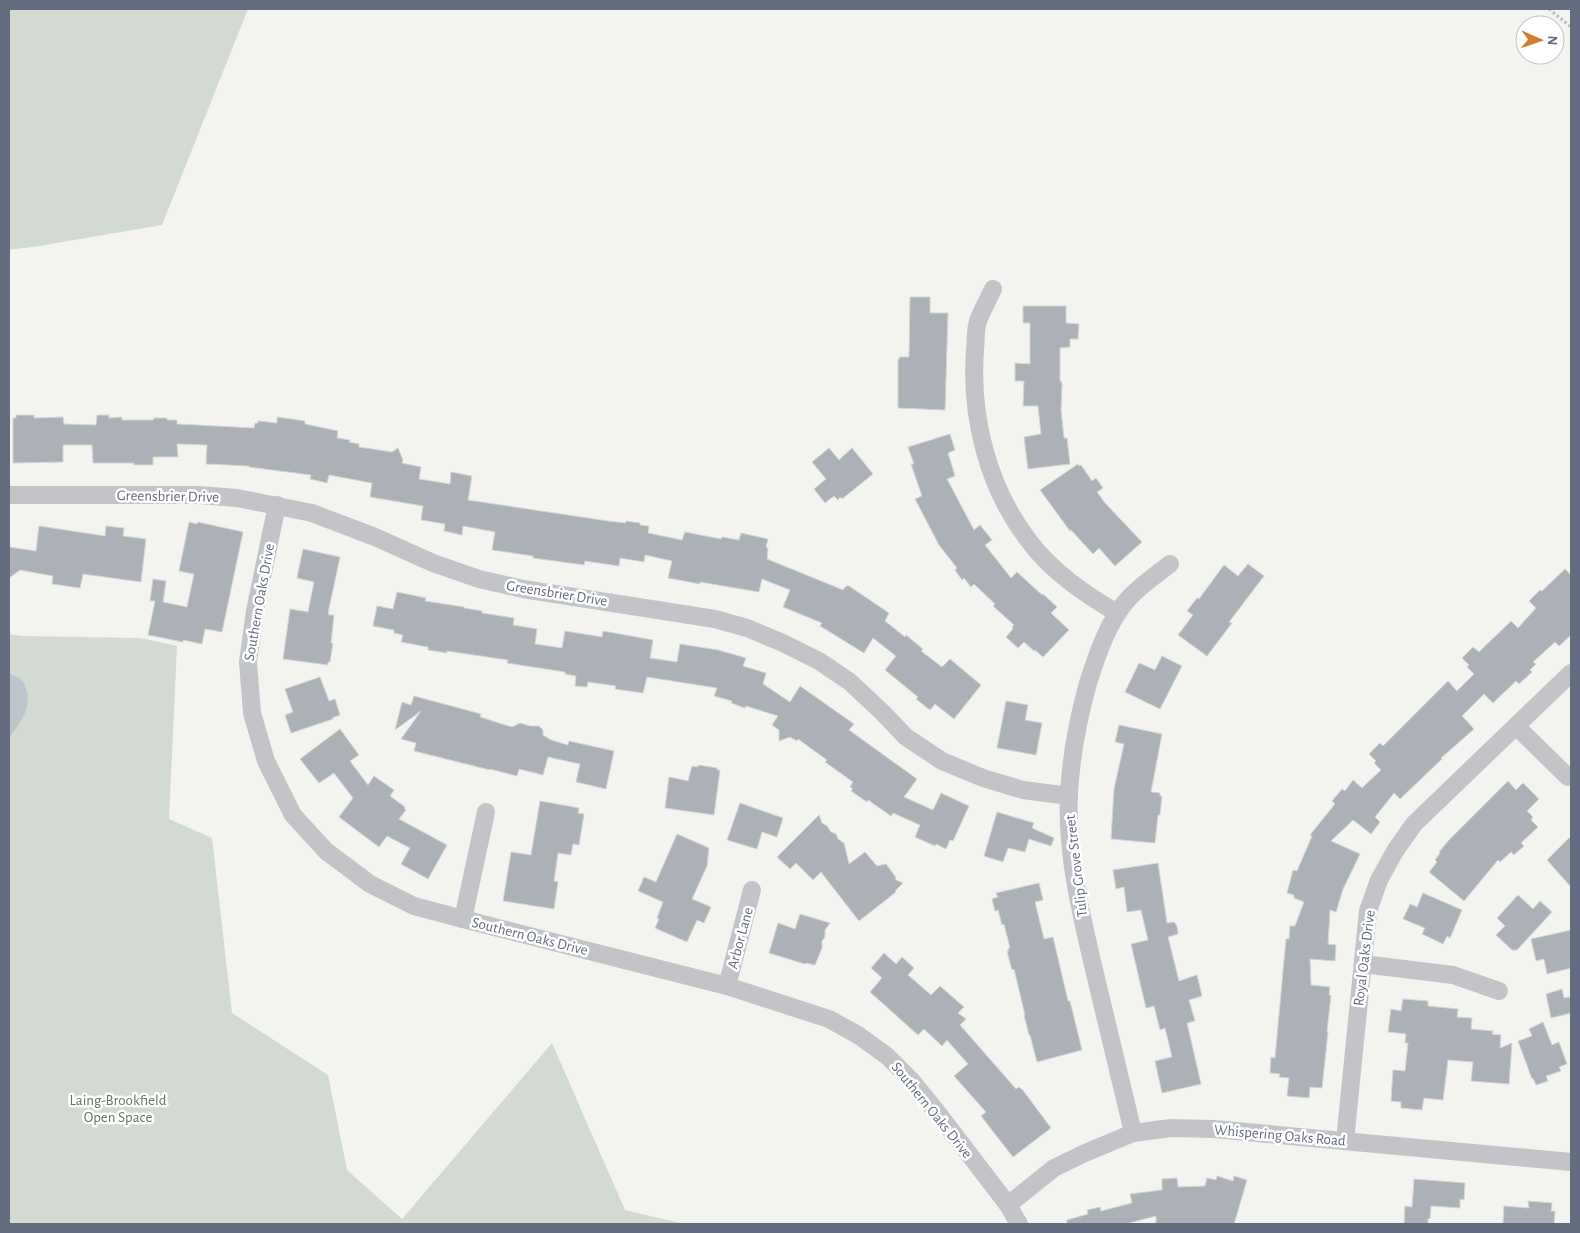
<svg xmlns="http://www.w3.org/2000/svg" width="1580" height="1233" font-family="'Alegreya Sans',sans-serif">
<rect width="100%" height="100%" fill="#f3f4f0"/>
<g fill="#d3dad1">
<polygon points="9,9 248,9 162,225 39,246 9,250"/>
<polygon points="9,634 22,636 140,638 177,646 169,819 212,838 232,1013 328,1075 347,1170 402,1219 552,1043 625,1210 685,1224 9,1224"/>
</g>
<path fill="#bfc5cc" d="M9,674c16,2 21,18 18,33 -3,12 -12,22 -18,31z"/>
<g fill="#acb1b7" stroke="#d4d5d3">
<polygon points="910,297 930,297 930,313 948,313 945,410 898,408 898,360 900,357 909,357"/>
<polygon points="1023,306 1066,306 1066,323 1079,324 1078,339 1070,339 1070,347 1060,348 1060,381 1061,381 1062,384 1061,410 1064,438 1067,438 1070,464 1028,469 1024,437 1041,434 1038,406 1023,406 1024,381 1015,381 1015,363 1030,364 1030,323 1023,323"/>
<polygon points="16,415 34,415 34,418 63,417 64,424 96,425 97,415 109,415 109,418 122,417 122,420 153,420 154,418 167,418 167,420 177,420 177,424 254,428 255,423 258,423 258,421 277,423 277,417 305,421 305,424 338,431 337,438 350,440 349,442 359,444 359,447 392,452 398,448 403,460 402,463 421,467 419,479 450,484 451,472 472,476 468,500 608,521 626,523 626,521 640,523 640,525 649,526 648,533 682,540 685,532 721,539 722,537 739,540 741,533 768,539 766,547 768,548 767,559 843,590 846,586 849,586 889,613 885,621 905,637 906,635 923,649 921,651 942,667 950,659 981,685 954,719 935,704 930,710 916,699 918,697 885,670 896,656 873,638 864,653 820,626 822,623 783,607 790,590 762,579 759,592 700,582 700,584 668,578 672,561 645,555 644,562 620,558 619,566 585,561 584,565 533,558 533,556 492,550 495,532 463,526 462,535 444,531 445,524 421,520 423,506 370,497 372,483 329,475 327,483 310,479 311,475 249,467 249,466 206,464 207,445 177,444 178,457 153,457 153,465 134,465 134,463 93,463 92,445 63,445 63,462 13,463 13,418 16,418"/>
<polygon points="950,434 955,450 948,453 955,476 947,479 974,530 980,525 992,540 985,545 1011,578 1017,572 1042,595 1043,594 1057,607 1051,613 1069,630 1043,657 1035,650 1034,651 1024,642 1018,648 1006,637 1013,629 1012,627 1014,625 993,606 995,604 974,584 971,587 964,578 962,580 955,570 957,568 939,545 915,499 922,496 911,464 914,464 908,447"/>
<polygon points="829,448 839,460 852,448 873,474 842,499 840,497 838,500 834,496 825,503 814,489 826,479 812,462"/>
<polygon points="1078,464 1079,466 1081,465 1092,481 1096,478 1103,488 1097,492 1105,503 1142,542 1115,566 1099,548 1093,554 1071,530 1070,531 1040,490"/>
<polygon points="189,522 197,524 198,522 243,532 222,632 205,629 202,644 183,640 183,642 148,635 155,601 150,601 153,579 166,581 163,602 187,607 194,574 179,571"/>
<polygon points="39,526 105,536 106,526 124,528 123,536 146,539 141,582 83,574 80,588 52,584 53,576 20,570 9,578 9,547 36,551"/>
<polygon points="303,549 340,557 328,613 329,615 334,615 331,643 333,643 330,662 328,662 328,665 283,659 290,609 308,612 314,582 297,578"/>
<polygon points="1248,564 1264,576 1229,622 1232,623 1207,656 1178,635 1193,615 1187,611 1197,598 1199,599 1224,565 1238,576"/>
<polygon points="1565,569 1571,575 1571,635 1559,646 1555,642 1533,662 1536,664 1530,670 1532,672 1519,684 1516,681 1493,703 1484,694 1462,716 1474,729 1441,758 1442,759 1400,799 1394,793 1375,817 1380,822 1371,834 1353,820 1331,841 1360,854 1343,889 1336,912 1330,910 1328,944 1336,945 1335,961 1310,959 1311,985 1330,987 1329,995 1331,995 1327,1032 1328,1032 1322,1088 1310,1087 1309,1098 1287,1096 1289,1078 1279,1077 1280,1074 1270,1073 1271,1057 1275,1058 1286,939 1289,939 1290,926 1295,926 1304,902 1294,898 1294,895 1287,893 1293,870 1297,871 1312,836 1310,835 1335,804 1332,801 1342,789 1345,791 1353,780 1362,788 1381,770 1374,763 1376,761 1369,754 1380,743 1383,746 1448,681 1457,691 1474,674 1467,667 1469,665 1462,658 1473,647 1479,652 1511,621 1518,628 1536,608 1529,601 1540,590 1542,591"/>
<polygon points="397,592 426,598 425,601 464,607 464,608 482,611 482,613 514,618 513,625 537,629 535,644 562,648 565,631 602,637 603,631 653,640 650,658 677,662 680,644 718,650 746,658 743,666 766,673 763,684 790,702 800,686 854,724 849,730 917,779 904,797 933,810 941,793 969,806 953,841 950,840 946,849 936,844 935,846 915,837 920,825 893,813 891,816 868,800 867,802 851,791 853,789 850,787 853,782 825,762 827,760 798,739 797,741 790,737 779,741 779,730 772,725 778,716 746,706 745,708 731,703 732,701 714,696 717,688 647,677 643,693 615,689 616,686 588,682 587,687 575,686 576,676 565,674 565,672 507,663 508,660 447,651 447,653 428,650 428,647 401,642 403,635 394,633 394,630 373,626 377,606 393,609"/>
<polygon points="1162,656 1182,666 1160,709 1125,692 1139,663 1155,670"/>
<polygon points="320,677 329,701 335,699 340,715 332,718 333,719 291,733 285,715 293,712 285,689"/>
<polygon points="414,696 481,714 480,717 512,727 520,723 530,726 539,726 543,730 543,735 551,740 568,745 569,741 614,751 606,789 576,782 580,764 548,757 543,775 519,769 517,776 490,769 490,770 414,751 416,743 401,739 421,711 395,730 402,702 411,705"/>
<polygon points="1006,701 1028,705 1025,720 1042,723 1036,755 997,748"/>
<polygon points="1119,725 1162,734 1151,792 1160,793 1160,796 1162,796 1160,815 1158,815 1155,843 1111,839 1114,789 1124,744 1115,742"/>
<polygon points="340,729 359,755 350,761 368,785 374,776 394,790 390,796 405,807 404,808 406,810 399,819 447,845 428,879 401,864 410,848 387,836 379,847 339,817 353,798 334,773 319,783 300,759"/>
<polygon points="698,765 717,768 717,770 720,770 714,815 665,808 669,777 688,781 692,766 698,767"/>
<polygon points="1508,781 1516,790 1523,783 1539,799 1527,811 1533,817 1531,820 1538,827 1521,843 1524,846 1514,855 1511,852 1500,862 1498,860 1464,901 1429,872 1437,862 1435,860 1440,853 1439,852 1449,840"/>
<polygon points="540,801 579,808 578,813 584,814 579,845 573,844 571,855 558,853 554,881 558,882 554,909 503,901 511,852 531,855"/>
<polygon points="740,803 783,818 777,837 762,832 757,849 727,840"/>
<polygon points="997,812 1034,823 1032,828 1054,838 1051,846 1029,839 1025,852 1008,848 1003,862 984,856"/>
<polygon points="819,815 822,823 827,826 831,832 836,834 838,839 844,843 849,864 865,852 877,866 886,864 895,876 896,880 903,883 895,891 896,892 859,921 821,872 813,880 796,863 790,869 777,857"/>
<polygon points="677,834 709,848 707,866 692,899 711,907 704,923 697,920 687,942 655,928 659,919 657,918 663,902 638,891 644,877 656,882"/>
<polygon points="1571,836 1571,887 1547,860"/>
<polygon points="1158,863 1167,923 1174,922 1177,926 1178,934 1168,937 1179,981 1197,975 1202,996 1189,1000 1195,1021 1187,1023 1201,1084 1162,1093 1155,1061 1172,1057 1165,1028 1160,1030 1154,1006 1146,1008 1131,944 1148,940 1141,910 1127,912 1124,887 1116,889 1113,870"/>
<polygon points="1039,883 1043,900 1035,902 1044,939 1053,937 1068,1001 1070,1001 1082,1050 1037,1062 1030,1035 1029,1035 1024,1015 1025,1015 1014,969 1012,970 1007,951 1009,951 1008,948 1010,948 1004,924 1002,925 998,910 995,911 992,899 998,897 996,893"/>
<polygon points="1423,893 1462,910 1450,938 1447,936 1443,944 1422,934 1425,928 1403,919 1410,904 1417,907"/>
<polygon points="1518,895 1533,909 1540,901 1552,912 1517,950 1512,950 1496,935 1505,926 1497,918"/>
<polygon points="800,914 830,923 825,930 825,937 822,941 822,948 815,965 806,963 805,964 769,953 778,923 795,929"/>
<polygon points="1571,930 1571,968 1547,974 1544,959 1536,961 1531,939"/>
<polygon points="884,953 896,964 902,957 914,968 908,975 931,995 940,986 964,1007 958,1013 966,1019 960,1025 1016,1089 1019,1087 1021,1089 1022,1089 1051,1128 1013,1157 981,1116 986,1112 954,1076 968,1064 947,1040 942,1046 924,1029 918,1035 870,992 882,978 871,968"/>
<polygon points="1562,989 1564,998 1571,997 1571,1013 1551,1018 1546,994"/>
<polygon points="1403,999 1428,1001 1428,1006 1458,1009 1457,1017 1472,1018 1471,1029 1493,1031 1492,1034 1501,1035 1500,1048 1512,1043 1509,1084 1471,1081 1473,1062 1448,1060 1443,1100 1424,1098 1422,1110 1401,1108 1401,1102 1391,1101 1393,1070 1405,1071 1408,1043 1405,1043 1406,1034 1388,1032 1391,1009 1401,1011"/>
<polygon points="1543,1022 1552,1045 1559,1042 1567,1064 1559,1067 1561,1071 1546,1076 1548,1081 1536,1085 1533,1078 1532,1079 1518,1041 1532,1036 1529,1029"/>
<polygon points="1217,1176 1233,1181 1234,1176 1247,1180 1234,1224 1156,1224 1156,1216 1125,1224 1067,1224 1067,1220 1088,1214 1087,1210 1100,1207 1101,1211 1132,1203 1130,1194 1162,1190 1162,1179 1177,1178 1178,1187 1205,1186 1207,1178 1216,1180"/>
<polygon points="1414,1179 1465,1183 1464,1200 1460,1199 1460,1208 1431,1206 1430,1219 1428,1218 1428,1224 1404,1224 1405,1206 1412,1207"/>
<polygon points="1528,1201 1552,1203 1551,1211 1555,1211 1554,1224 1511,1224 1503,1223 1504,1206 1529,1208"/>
</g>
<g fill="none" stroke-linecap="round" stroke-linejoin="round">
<polyline stroke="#bbbcbf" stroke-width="3" stroke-dasharray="2.5 2.5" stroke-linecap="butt" points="1549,9 1571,27"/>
<g stroke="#c2c4c8" stroke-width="18">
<path d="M993,289c-5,11 -11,21 -15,32 -3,9 -2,20 -3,30 -5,66 13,137 54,190 23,31 56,53 88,72"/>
<polyline points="9,495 199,495 237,498 312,513 375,537 433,563 479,579 523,589 715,619 747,628 783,643 819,661 850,682 882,712 906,737 942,761 983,778 1023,790 1069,796"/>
<polyline points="277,505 255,611 248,662 252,713 266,761 293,815 326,851 370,884 414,906 463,919 727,986 829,1019 858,1035 887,1056 911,1080 940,1116 1008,1205 1019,1224"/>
<polyline points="1516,726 1568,777"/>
<polyline points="463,919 486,812"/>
<polyline points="1363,964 1453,975 1499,991"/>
<polyline points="727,986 752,890"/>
<path d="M1133,1133c-12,-52 -25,-104 -37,-155 -14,-60 -30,-122 -27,-184 2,-38 9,-75 19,-111 9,-28 21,-64 41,-85 12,-13 27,-23 41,-34"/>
<polyline points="1345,1141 1368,911 1379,880 1395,851 1414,824 1571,673"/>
<polyline points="1008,1205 1054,1168 1085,1153 1133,1133 1171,1128 1214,1129 1571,1162"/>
</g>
</g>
<g text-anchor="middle" stroke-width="5" stroke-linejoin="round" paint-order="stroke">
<g font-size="15" fill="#646d7f" stroke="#fff">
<text transform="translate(168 496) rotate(1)" y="5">Greensbrier Drive</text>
<text transform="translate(557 593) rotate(9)" y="5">Greensbrier Drive</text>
<text transform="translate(259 602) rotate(-80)" y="5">Southern Oaks Drive</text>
<text transform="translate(1076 866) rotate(-97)" y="5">Tulip Grove Street</text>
<text transform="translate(530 936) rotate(14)" y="5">Southern Oaks Drive</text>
<text transform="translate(740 938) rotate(-75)" y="5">Arbor Lane</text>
<text transform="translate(1364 958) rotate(-83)" y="5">Royal Oaks Drive</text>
<text transform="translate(932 1110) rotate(51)" y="5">Southern Oaks Drive</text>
<text transform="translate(1280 1135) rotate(5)" y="5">Whispering Oaks Road</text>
</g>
<g font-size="15" fill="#637763" stroke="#fff">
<text x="118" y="1105">Laing-Brookfield<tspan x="118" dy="17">Open Space</tspan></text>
</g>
</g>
<rect width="1580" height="1233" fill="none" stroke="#646d7f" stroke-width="20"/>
<g transform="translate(1540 40) rotate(92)"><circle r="24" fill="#ffffff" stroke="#c1c5cc"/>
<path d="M0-4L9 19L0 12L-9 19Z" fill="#d7792c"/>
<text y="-8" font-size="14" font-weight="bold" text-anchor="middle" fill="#646d7f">N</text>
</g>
</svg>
